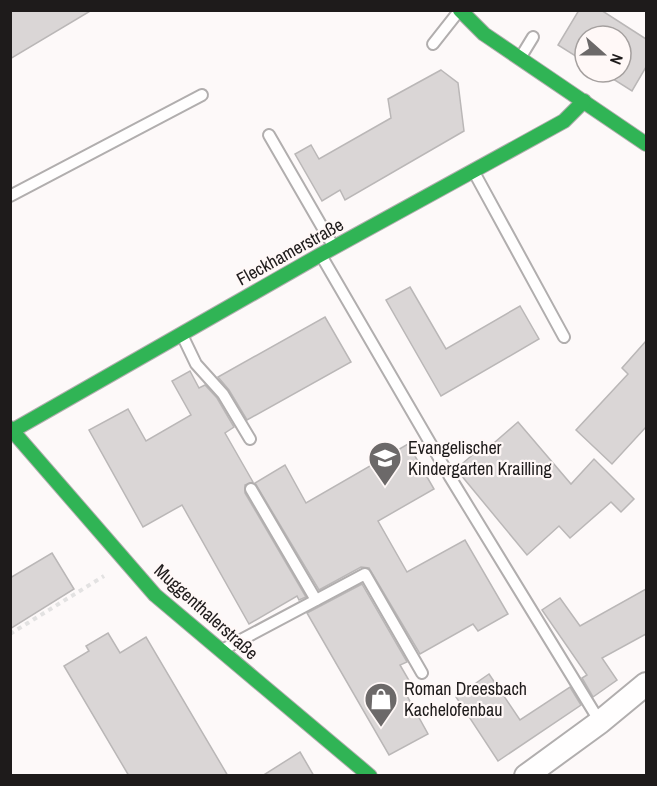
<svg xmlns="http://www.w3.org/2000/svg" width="657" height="786" font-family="'Archivo Narrow',sans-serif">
<rect width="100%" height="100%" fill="#fdf9f9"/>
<g fill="#dad6d6" stroke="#bab7b7" stroke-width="1.5">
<polygon points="10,10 92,10 10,59"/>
<polygon points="579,10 601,10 646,39 646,67 632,91 602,72 621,72 621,36 585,36 585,62 558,45"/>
<polygon points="441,70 458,83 464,131 345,200 340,190 322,201 295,154 311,145 319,159 391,118 388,99"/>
<polygon points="410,287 446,349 520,306 539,339 441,396 386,300"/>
<polygon points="325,317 351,362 247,420 229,390 218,377"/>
<polygon points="646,341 646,427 612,464 576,430 628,374 622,368"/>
<polygon points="190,371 199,388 205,385 217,398 234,427 225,433 253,482 245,485 245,493 306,597 299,600 297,596 249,624 182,505 143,527 89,430 128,409 146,441 191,415 172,381"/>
<polygon points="518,422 571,484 594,459 634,499 621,512 611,502 570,538 559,526 527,555 456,469 484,445 487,449"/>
<polygon points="408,444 434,489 378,521 407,572 465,540 508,614 478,631 473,624 420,654 369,568 361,567 319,590 255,483 285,465 306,503"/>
<polygon points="52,553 74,589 10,629 10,578"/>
<polygon points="362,584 407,662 400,665 414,689 406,694 428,734 389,755 307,613"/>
<polygon points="646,589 646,634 602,658 617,680 593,697 582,678 587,675 542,610 560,598 580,626"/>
<polygon points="108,633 120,653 146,637 228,776 129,776 64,666 89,651 86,646"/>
<polygon points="489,674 520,720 570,687 581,705 498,761 456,697"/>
<polygon points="300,752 314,776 262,776"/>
</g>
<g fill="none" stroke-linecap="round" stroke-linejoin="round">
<g stroke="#b1aeae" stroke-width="14">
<g id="lane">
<polyline points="433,44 459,11"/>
<polyline points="522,55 533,37"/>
<polyline points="269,135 332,244"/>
<polyline points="475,174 564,337"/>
<polyline points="10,196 202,95"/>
<polyline points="322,257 450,477 600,722"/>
<polyline points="183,337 196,364 223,394 250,439"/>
<polyline points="251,489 316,600"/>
<polyline points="224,649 365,574 422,673"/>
</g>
</g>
<g stroke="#b1aeae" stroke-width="26">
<polyline id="street" points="526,776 600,722 646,684"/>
</g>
<g stroke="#b1aeae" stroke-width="16">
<g id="fast">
<polyline points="460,10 484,34 646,144"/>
<polyline points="10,428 155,595 370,776"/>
<polyline points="10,432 320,255 564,121 584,101"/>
</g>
</g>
<polyline stroke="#e3e2e2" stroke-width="4" stroke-dasharray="4.5 4.5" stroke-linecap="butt" points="10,634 104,576"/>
<use href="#lane" stroke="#fffefe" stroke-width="10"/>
<use href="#street" stroke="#fffefe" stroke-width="22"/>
<use href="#fast" stroke="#30b455" stroke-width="14"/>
</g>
<defs>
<g id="school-pin" transform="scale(1.725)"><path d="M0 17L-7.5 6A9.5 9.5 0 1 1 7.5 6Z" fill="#6c6969" stroke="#fff8f7"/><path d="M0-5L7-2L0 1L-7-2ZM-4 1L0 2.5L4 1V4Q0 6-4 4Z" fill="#fff"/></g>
<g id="shop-pin" transform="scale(1.725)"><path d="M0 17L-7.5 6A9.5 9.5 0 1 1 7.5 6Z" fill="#6c6969" stroke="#fff8f7"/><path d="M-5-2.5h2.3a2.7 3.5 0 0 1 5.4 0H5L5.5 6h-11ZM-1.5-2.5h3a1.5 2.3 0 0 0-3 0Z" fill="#fff"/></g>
</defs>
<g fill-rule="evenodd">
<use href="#school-pin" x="385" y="458"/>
<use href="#shop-pin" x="381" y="699"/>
</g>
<g text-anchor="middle" stroke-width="4.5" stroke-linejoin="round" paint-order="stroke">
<g font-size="18" fill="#1e1b1b" stroke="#fff8f7">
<text transform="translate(290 252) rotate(-29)" y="6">Fleckhamerstraße</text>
<text transform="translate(206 612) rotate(42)" y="6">Muggenthalerstraße</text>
</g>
<g font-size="18" fill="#1e1b1b" stroke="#fff8f7" text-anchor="start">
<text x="408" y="454">Evangelischer<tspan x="408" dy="21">Kindergarten Krailling</tspan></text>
<text x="404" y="695">Roman Dreesbach<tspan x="404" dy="21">Kachelofenbau</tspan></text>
</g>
</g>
<rect width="657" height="786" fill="none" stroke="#1e1b1b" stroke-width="24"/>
<g transform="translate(603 54) rotate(111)"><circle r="28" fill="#fff8f7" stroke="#a5a09f" stroke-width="1.5"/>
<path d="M0-4.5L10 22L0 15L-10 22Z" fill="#6c6969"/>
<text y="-9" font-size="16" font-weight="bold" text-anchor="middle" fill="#1e1b1b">N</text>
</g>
</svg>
